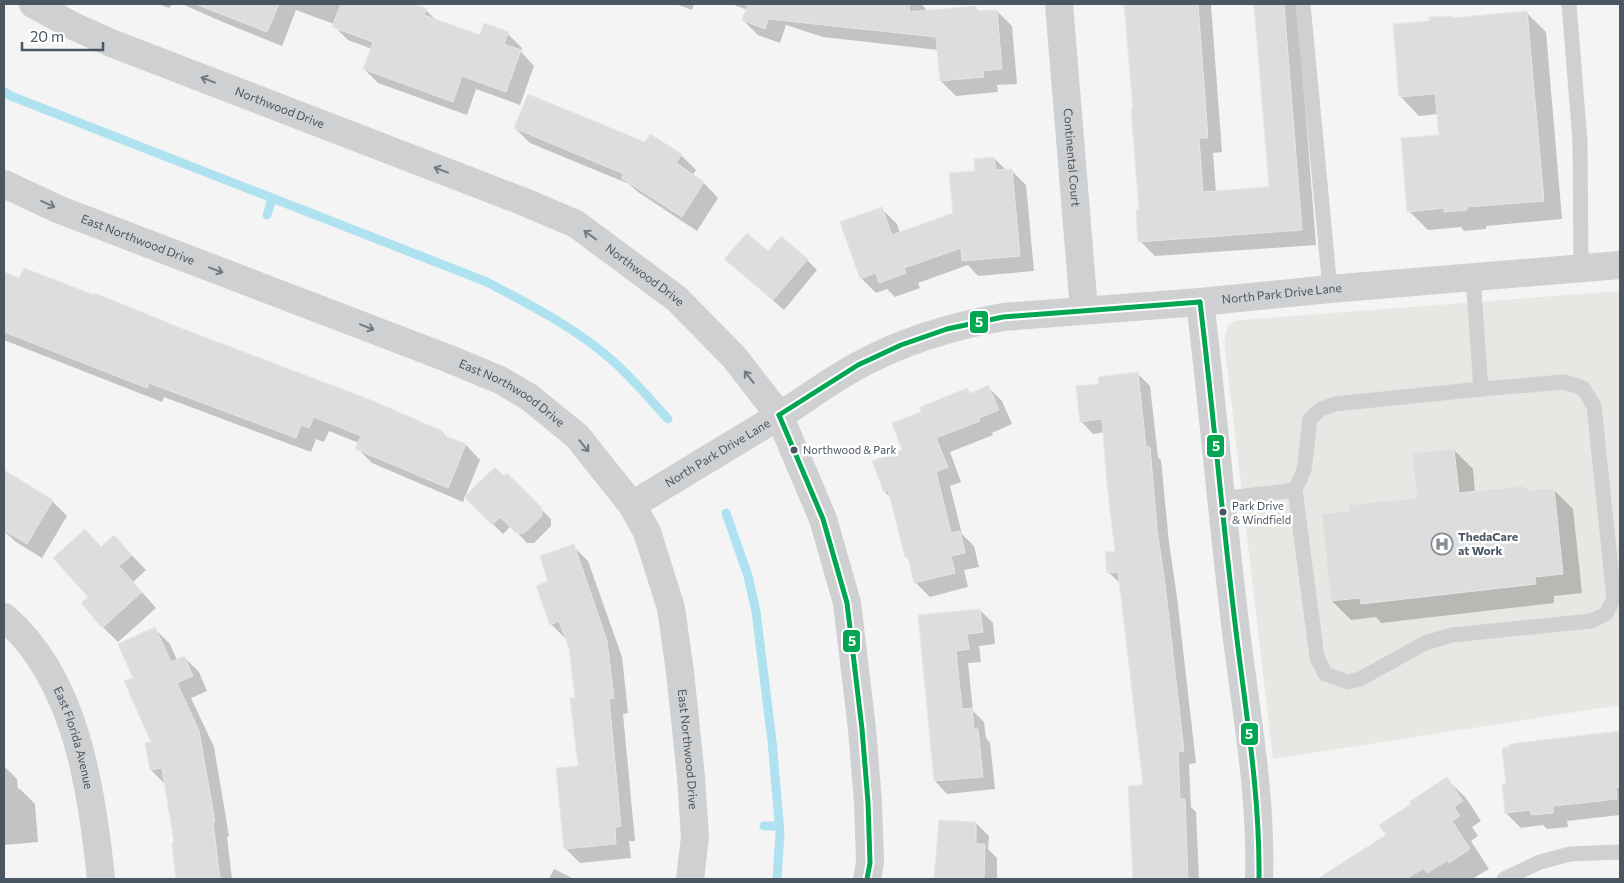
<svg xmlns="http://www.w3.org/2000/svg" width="1624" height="883" font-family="Commissioner,sans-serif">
<rect width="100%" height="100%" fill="#f4f4f4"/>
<polygon fill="#e8e7e3" points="1620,291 1620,705 1273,759 1225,349 1225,336 1228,326 1234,321 1241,320"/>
<g fill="#0003">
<polygon points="159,4 172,4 169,8"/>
<polygon points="182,4 410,4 426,10 437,21 480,37 508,34 522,48 521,52 534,66 520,105 476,89 467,115 378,83 364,69 372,49 348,40 334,26 334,24 296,10 282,46 218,20"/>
<polygon points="676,4 694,4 692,10"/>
<polygon points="732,4 921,4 926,9 926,12 976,8 981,12 997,11 1012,26 1017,84 997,85 998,92 956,96 941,81 938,50 823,37 786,25 780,43 758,35 743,20 747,10"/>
<polygon points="1125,4 1210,4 1211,5 1222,152 1213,153 1216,192 1270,188 1254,4 1297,4 1316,245 1155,256 1140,241 1140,211 1135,110"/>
<polygon points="1527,13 1546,32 1562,219 1486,226 1486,229 1464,231 1461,227 1428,230 1409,211 1440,136 1438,114 1419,116 1400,96 1453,19"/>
<polygon points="515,128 645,144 651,135 681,155 696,170 692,176 704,183 718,198 697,231 638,192 629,184 530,143"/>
<polygon points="994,158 1006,170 1011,170 1026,185 1034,271 978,276 968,265 918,283 920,288 895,297 887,289 876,293 861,278 882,209 897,224 900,233 954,214 977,172"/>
<polygon points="768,253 807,260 817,270 784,310 736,268"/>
<polygon points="4,274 178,328 371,402 442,432 448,438 466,445 480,460 463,502 372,463 357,448 359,443 329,431 324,442 316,439 311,452 164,397 162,402 4,340"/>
<polygon points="1138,374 1150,386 1158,457 1161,460 1169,543 1177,597 1196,763 1189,764 1191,807 1196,812 1199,879 1134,879 1130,787 1145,786 1121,584 1108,572 1117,552 1105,432 1093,434 1081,421 1100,385"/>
<polygon points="988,387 1002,401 1012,424 992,433 993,435 950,452 961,482 950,486 962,534 974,546 979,567 964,570 968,587 930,597 915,582 910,560 906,557 892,499 885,492 923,412 967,390 971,394"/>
<polygon points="1454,450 1473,469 1475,492 1524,487 1529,492 1553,489 1573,509 1582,593 1554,596 1554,603 1381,623 1376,617 1351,620 1332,601 1352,513 1418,499"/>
<polygon points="4,472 52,501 67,516 42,558 16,542 4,531"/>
<polygon points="507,475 551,519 551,526 534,543 527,543 511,526 503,534 466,497 504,478"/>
<polygon points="114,537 146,570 133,582 156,608 118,642 103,627 89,597 102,548"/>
<polygon points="573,546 588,561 622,657 628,713 623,714 635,841 629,841 631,858 580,863 565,848 579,767 576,699 570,647 566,639 551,624 550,582"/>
<polygon points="980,610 993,623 995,644 979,646 981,662 968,663 973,711 984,722 986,738 990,743 995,789 947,794 935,781 919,616"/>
<polygon points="155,629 170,644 177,660 184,657 199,672 207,691 191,698 214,747 229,836 227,837 232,879 177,879 173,844 176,843 166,785 151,770 153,743 135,678"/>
<polygon points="1620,732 1620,815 1567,821 1568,827 1547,829 1543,825 1521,828 1506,813 1510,745"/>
<polygon points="4,752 5,767 17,779 18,789 20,789 35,804 38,842 5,845 4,843"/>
<polygon points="1447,779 1466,798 1481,821 1472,827 1478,836 1471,841 1489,869 1472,879 1321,879 1387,835"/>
<polygon points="976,823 989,836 988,849 997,858 997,879 935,879 937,844"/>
<polygon points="554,869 574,879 549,879"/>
</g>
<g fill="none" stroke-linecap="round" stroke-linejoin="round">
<g stroke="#aee2f0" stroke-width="9">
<path d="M4,92l7,4 476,186c43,23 89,46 126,79 20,18 37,38 55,58"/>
<polyline points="267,215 272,199"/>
<polyline points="726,513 748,576 756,612 772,741 780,833 777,879"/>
<polyline points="764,826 779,826"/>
</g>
</g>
<g fill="#ddddde" stroke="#e5e6e7">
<polygon points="198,4 279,4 267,32 198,5"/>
<polygon points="341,4 414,4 427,9 424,15 480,35 484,23 509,32 504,44 521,50 506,92 462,76 453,102 363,69 373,42 332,27"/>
<polygon points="748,4 910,4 909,12 976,6 977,11 997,10 1002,69 983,71 984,77 940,81 936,37 768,19 765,29 742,20"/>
<polygon points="1124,4 1198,4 1208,138 1199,138 1203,192 1269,187 1254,4 1284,4 1302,230 1138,242 1136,210 1139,210 1131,109 1133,109"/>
<polygon points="1527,11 1544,201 1467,207 1467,210 1444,212 1444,208 1407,212 1401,138 1439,135 1435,94 1399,97 1393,24 1429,21 1429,17 1451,16 1452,18"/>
<polygon points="528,94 645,142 650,134 682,154 676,163 704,182 682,217 621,178 624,174 514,128"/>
<polygon points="994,157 996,170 1012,169 1020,256 962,261 961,248 904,268 906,273 879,283 876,273 860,279 840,222 882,207 892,235 953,213 949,173 975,171 974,159"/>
<polygon points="747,233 768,251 781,236 808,259 773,300 724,259"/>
<polygon points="24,268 94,295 95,293 178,327 371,400 442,431 441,434 466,444 448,488 355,449 361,436 314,417 309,428 301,425 296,438 149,383 147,388 4,332 4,272 19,278"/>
<polygon points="1138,372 1146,447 1150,447 1157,529 1165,584 1184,751 1178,752 1180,799 1185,799 1188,879 1133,879 1128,786 1143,785 1118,572 1107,573 1105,552 1115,551 1107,484 1102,419 1080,422 1076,386 1099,384 1098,377"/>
<polygon points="988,385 999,410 979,418 980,421 936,438 948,467 936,472 951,533 960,531 965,553 951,556 955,573 914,583 908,557 905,557 888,490 884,492 872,461 902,450 892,423 921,412 920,407 967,388 969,394"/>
<polygon points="1454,449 1459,493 1524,486 1525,491 1554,488 1563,574 1535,577 1536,584 1361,604 1360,598 1331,601 1322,514 1350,511 1349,505 1417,498 1412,453"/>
<polygon points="495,467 504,476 507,473 542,508 542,516 524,533 516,533 500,517 492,525 464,497"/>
<polygon points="4,470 53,500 27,544 4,530"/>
<polygon points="85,529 101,547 114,535 132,555 119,566 142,592 102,628 81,603 88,597 53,558"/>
<polygon points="574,544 607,641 614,698 609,699 621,826 615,827 616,844 564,849 556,768 578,766 570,698 575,698 569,648 559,621 550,625 536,586 548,581 540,556"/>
<polygon points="980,609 983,632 967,634 969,649 956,651 962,709 972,708 974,729 978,729 983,777 934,781 918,615"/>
<polygon points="155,627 171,662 184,656 193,676 177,683 199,731 215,822 213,822 220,879 176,879 172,843 174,842 162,768 150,770 145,743 151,742 124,681 133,678 118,644"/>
<polygon points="1620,731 1620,787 1616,787 1617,799 1553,806 1553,813 1531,815 1530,810 1505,813 1502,784 1506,784 1502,748 1509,747 1509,744"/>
<polygon points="1447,777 1463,801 1454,807 1460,816 1452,821 1470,849 1449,863 1448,860 1427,873 1424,868 1406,879 1317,879 1386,835 1379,825 1411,804 1409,802"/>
<polygon points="939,820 976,822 976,844 985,844 984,879 934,879"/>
</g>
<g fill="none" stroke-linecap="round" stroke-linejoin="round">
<g stroke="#ced0d2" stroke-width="15">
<polyline points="1303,4 1330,289"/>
<polyline points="1569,4 1580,141 1581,268"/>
<polyline points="1295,490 1317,657 1325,674 1348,682 1360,679 1425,643 1452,635 1591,621 1606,614 1614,598 1594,406 1583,388 1564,382 1481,389"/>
<polyline points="1220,499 1295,490 1304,470 1310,419 1321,409 1335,404 1481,389 1473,277"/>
<polyline points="1504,879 1540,862 1570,854 1620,852"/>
</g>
<g stroke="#ced0d2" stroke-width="28">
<path id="s1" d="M33,4l40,22 38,17 411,158 54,23 101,75 57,58 45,58 44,104 24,84 15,126 6,73 2,61 -3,16"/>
<path id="s2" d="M1059,4l25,306"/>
<path id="s3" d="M4,184l56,26 387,148 53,22 29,17 48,39 55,69 15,27 24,76 9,64 11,105 4,60 -5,42"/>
<path d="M1200,302c13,107 22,214 35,321 10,84 27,171 24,256"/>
<path id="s4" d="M632,505c49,-30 98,-59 147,-89 27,-17 52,-36 80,-51 46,-25 94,-39 144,-48l197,-15 130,-13 290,-24"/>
<path id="s5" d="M4,617c72,61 88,173 97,262"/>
</g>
<g stroke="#fff" stroke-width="9">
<g id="bus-1">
<path d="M1200,302c13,107 22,214 35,321 10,85 25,169 24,256"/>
<polyline points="779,415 823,519 847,603 862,729 868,802 870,863 867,879"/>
<polyline points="779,415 858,365 901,345 947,329 1003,317 1200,302"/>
</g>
</g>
<use href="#bus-1" stroke="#00a651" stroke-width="5"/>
</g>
<defs><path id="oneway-shaft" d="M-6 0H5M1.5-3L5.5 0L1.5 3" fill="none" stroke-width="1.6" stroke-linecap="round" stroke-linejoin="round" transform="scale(1.25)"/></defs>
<g stroke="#727b83">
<use href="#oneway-shaft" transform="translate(208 80) rotate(-159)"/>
<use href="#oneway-shaft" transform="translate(441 170) rotate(-159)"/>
<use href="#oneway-shaft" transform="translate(48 204) rotate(25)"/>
<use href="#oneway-shaft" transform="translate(590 235) rotate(-144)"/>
<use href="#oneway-shaft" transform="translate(216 270) rotate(21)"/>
<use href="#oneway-shaft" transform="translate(367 327) rotate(21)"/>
<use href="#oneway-shaft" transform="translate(749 377) rotate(-128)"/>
<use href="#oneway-shaft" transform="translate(584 446) rotate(51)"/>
</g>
<defs>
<g id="hospital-ring" transform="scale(1.125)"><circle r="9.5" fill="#fff" stroke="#868d94" stroke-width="1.5"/><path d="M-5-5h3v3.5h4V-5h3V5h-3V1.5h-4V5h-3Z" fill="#868d94"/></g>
</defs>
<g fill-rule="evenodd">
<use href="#hospital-ring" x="1442" y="544"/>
</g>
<g fill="#4a5661" stroke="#fff" stroke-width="2">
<circle cx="794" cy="450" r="4.5"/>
<circle cx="1223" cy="512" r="4.5"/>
</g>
<g text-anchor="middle" stroke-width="5" stroke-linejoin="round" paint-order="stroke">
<g font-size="11" fill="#4a5661" stroke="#fff" text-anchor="start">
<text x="803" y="454">Northwood &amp; Park</text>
<text x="1232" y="510">Park Drive<tspan x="1232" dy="14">&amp; Windfield</tspan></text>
</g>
<g font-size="12" fill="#4a5661" stroke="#fff">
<text dy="4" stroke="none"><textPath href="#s1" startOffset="268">Northwood Drive</textPath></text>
<text dy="4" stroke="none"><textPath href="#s2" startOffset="154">Continental Court</textPath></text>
<text dy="4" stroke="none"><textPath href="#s3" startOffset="145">East Northwood Drive</textPath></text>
<text dy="4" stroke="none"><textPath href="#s1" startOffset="672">Northwood Drive</textPath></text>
<text dy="4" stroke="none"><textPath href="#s4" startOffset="699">North Park Drive Lane</textPath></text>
<text dy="4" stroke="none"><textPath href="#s3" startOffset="550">East Northwood Drive</textPath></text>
<text dy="4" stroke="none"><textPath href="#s4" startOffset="100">North Park Drive Lane</textPath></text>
<text dy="4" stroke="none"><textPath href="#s5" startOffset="142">East Florida Avenue</textPath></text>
<text dy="4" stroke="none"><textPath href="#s3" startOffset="970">East Northwood Drive</textPath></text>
</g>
<g font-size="12" font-weight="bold" fill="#4a5661" stroke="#fff" text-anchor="start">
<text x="1458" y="541">ThedaCare<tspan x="1458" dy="14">at Work</tspan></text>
</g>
</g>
<g stroke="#fff" stroke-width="2">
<rect x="969" y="310" width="20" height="24" rx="5" fill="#00a651"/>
<rect x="1206" y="434" width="19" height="24" rx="5" fill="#00a651"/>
<rect x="842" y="629" width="19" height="24" rx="5" fill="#00a651"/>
<rect x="1240" y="722" width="19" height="24" rx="5" fill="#00a651"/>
</g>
<g font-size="14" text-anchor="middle" font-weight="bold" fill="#fff">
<text x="979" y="327">5</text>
<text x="1216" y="451">5</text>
<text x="852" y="646">5</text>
<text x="1249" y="739">5</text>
</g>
<rect width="1624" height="883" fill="none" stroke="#4a5661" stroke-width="10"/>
<path d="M22 42v8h81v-8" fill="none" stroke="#4a5661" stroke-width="2.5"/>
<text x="30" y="42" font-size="15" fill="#4a5661" stroke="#ffffff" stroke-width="4" paint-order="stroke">20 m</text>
</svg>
